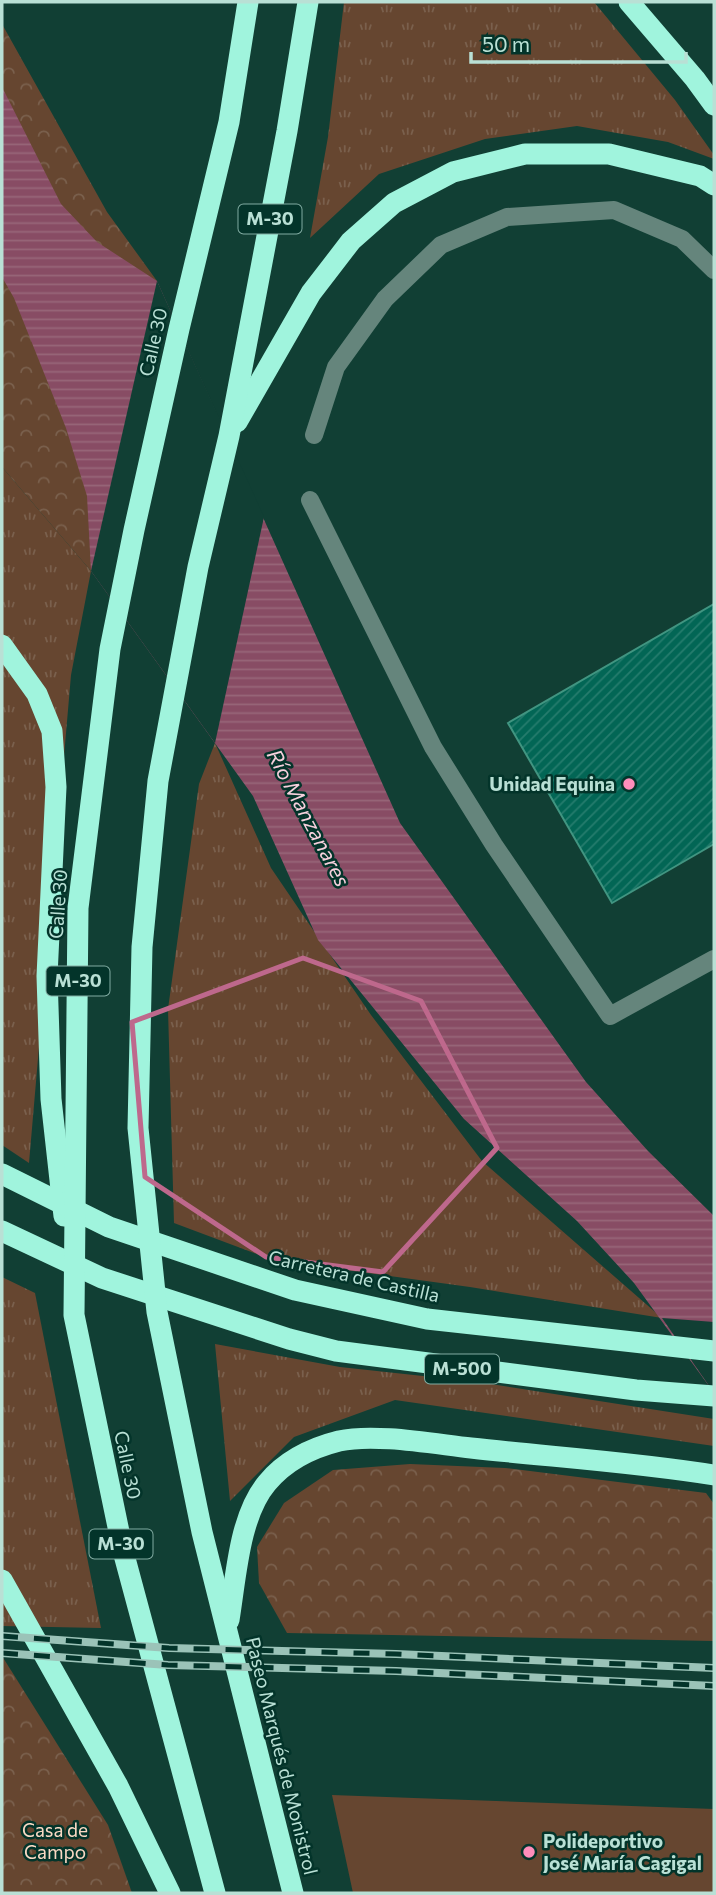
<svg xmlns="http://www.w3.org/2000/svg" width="716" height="1895" font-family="Commissioner,sans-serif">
<defs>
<pattern id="grass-tufts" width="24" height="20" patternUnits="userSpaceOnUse" patternTransform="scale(1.75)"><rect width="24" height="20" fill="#664630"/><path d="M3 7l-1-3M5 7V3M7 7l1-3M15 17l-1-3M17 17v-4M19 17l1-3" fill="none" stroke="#7a604d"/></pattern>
<pattern id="forest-crowns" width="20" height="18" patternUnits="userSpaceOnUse" patternTransform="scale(1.75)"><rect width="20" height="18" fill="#664630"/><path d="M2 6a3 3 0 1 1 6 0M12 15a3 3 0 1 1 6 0" fill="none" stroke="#7a604d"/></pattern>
<pattern id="water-rules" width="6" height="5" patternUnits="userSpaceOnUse" patternTransform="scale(1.75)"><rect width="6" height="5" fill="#884c64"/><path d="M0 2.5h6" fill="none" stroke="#976679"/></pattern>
<pattern id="building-hatch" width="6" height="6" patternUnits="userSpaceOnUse" patternTransform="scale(1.75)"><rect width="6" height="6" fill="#026655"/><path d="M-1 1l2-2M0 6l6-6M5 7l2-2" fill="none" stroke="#257c6d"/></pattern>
</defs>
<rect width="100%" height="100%" fill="#113f34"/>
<g fill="url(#grass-tufts)">
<polygon points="344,2 594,2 675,100 714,155 714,159 668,142 577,126 485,139 379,174 310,238 328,137"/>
<polygon points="2,467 91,571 71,675 29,1163 2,1145"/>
<polygon points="215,743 271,868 371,1015 482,1161 662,1318 470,1287 273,1260 174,1223 168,1009 199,784"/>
<polygon points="2,1277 35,1293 101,1628 2,1626"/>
<polygon points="215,1344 340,1367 478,1382 714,1419 714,1446 395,1400 294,1437 230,1501"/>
</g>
<g fill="url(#forest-crowns)">
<polygon points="2,24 107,212 157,281 91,571 2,467"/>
<polygon points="410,1464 505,1468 706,1493 714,1504 714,1641 287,1633 259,1583 257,1547 284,1503 333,1470"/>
<polygon points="2,1656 108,1825 132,1893 2,1893"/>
</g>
<polygon fill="#664630" points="332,1795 714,1809 714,1893 353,1893"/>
<polygon fill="url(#water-rules)" points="2,87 61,204 97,242 157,281 400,823 586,1082 648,1151 714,1216 714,1393 634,1283 577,1221 464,1119 318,940 253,796 91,571 87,496 66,428 14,298 2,277"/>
<g fill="#113f34">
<polygon points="157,281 264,517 215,743 91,571"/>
<polygon points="662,1318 714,1322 714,1393"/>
</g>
<polygon fill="url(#building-hatch)" stroke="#419581" stroke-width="2" points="714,604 714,844 612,903 508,723"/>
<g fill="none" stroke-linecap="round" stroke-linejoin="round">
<g stroke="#65857c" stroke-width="18">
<polyline points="314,435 336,367 385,299 441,245 507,217 614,210 682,239 714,270"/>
<polyline points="310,500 433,747 494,845 610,1016 714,959"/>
</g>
<g stroke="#a0f4dd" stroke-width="21">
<polyline points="629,2 695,79 714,105"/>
<polyline points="237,422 311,293 351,241 394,203 453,172 525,154 609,154 700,176 714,185"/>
<polyline points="2,645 37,694 52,731 56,787 47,976 51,1099 64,1216"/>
<polyline points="2,1174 109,1227 295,1290 427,1319 714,1351"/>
<polyline points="2,1231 102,1278 289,1339 336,1351 636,1390 714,1396"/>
<polyline points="2,1580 118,1786 170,1893"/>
<path d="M229,1620c7,-42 10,-104 38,-137 18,-22 44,-35 72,-42 36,-8 95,3 132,7 81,9 163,14 243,27"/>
<polyline points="215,1893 123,1551 74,1315 78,908 110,649 134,530 179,329 229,122 248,2"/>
<polyline points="293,1893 202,1532 157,1312 138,1128 142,947 158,781 198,567 229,436 287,131 308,2"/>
</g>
<g stroke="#9bc3b8" stroke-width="8">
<g id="rail">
<polyline points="2,1636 169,1648 396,1654 714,1668"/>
<polyline points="2,1653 168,1665 396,1671 714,1686"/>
</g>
</g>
<use href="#rail" stroke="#03342a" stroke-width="5" stroke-dasharray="16" stroke-linecap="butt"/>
</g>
<path fill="none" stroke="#be688c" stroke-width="5" stroke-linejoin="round" d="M303,958l118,43 76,147 -114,124 -117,-15 -121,-80 -13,-155z"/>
<g fill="#fe8ebb" stroke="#03342a" stroke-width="2.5">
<circle cx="629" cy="784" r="7"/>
<circle cx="529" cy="1852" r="7"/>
</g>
<g text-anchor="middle" stroke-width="5" stroke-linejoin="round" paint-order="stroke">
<g fill="#03342a" stroke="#82aca2" stroke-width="2">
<rect x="238.5" y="204.5" width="63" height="29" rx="5"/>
<rect x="46.5" y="966.5" width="63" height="29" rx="5"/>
<rect x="425" y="1354.5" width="74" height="29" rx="5"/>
<rect x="89.5" y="1529.5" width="63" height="29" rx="5"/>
</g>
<g font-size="18" font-weight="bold" fill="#b9e0d5">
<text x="270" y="225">M-30</text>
<text x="78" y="987">M-30</text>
<text x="462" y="1375">M-500</text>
<text x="121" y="1550">M-30</text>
</g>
<g font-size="19" fill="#b9e0d5" stroke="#03342a">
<text transform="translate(153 342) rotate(-77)" y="7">Calle 30</text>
<text transform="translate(58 904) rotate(-86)" y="7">Calle 30</text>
<text transform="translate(354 1276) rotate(13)" y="7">Carretera de Castilla</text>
<text transform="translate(128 1465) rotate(78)" y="7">Calle 30</text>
<text transform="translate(282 1756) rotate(76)" y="7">Paseo Marqués de Monistrol</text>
</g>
<g font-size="19" font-weight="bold" fill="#b9e0d5" stroke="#03342a" text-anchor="end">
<text x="615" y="791">Unidad Equina</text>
<text x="543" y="1848" text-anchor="start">Polideportivo<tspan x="543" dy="22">José María Cagigal</tspan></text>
</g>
<g font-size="19" fill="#fad9c4" stroke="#03342a">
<text x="55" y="1837">Casa de<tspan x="55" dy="22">Campo</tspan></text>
</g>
<g font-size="21" font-style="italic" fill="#f7d0dd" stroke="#03342a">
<text transform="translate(308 818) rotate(62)" y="7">Río Manzanares</text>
</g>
</g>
<rect width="716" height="1895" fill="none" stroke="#b9e0d5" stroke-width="7"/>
<path d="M471 52v10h215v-10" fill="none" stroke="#b9e0d5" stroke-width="3.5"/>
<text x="482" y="52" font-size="21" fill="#b9e0d5" stroke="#03342a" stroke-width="5" paint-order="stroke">50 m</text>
</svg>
